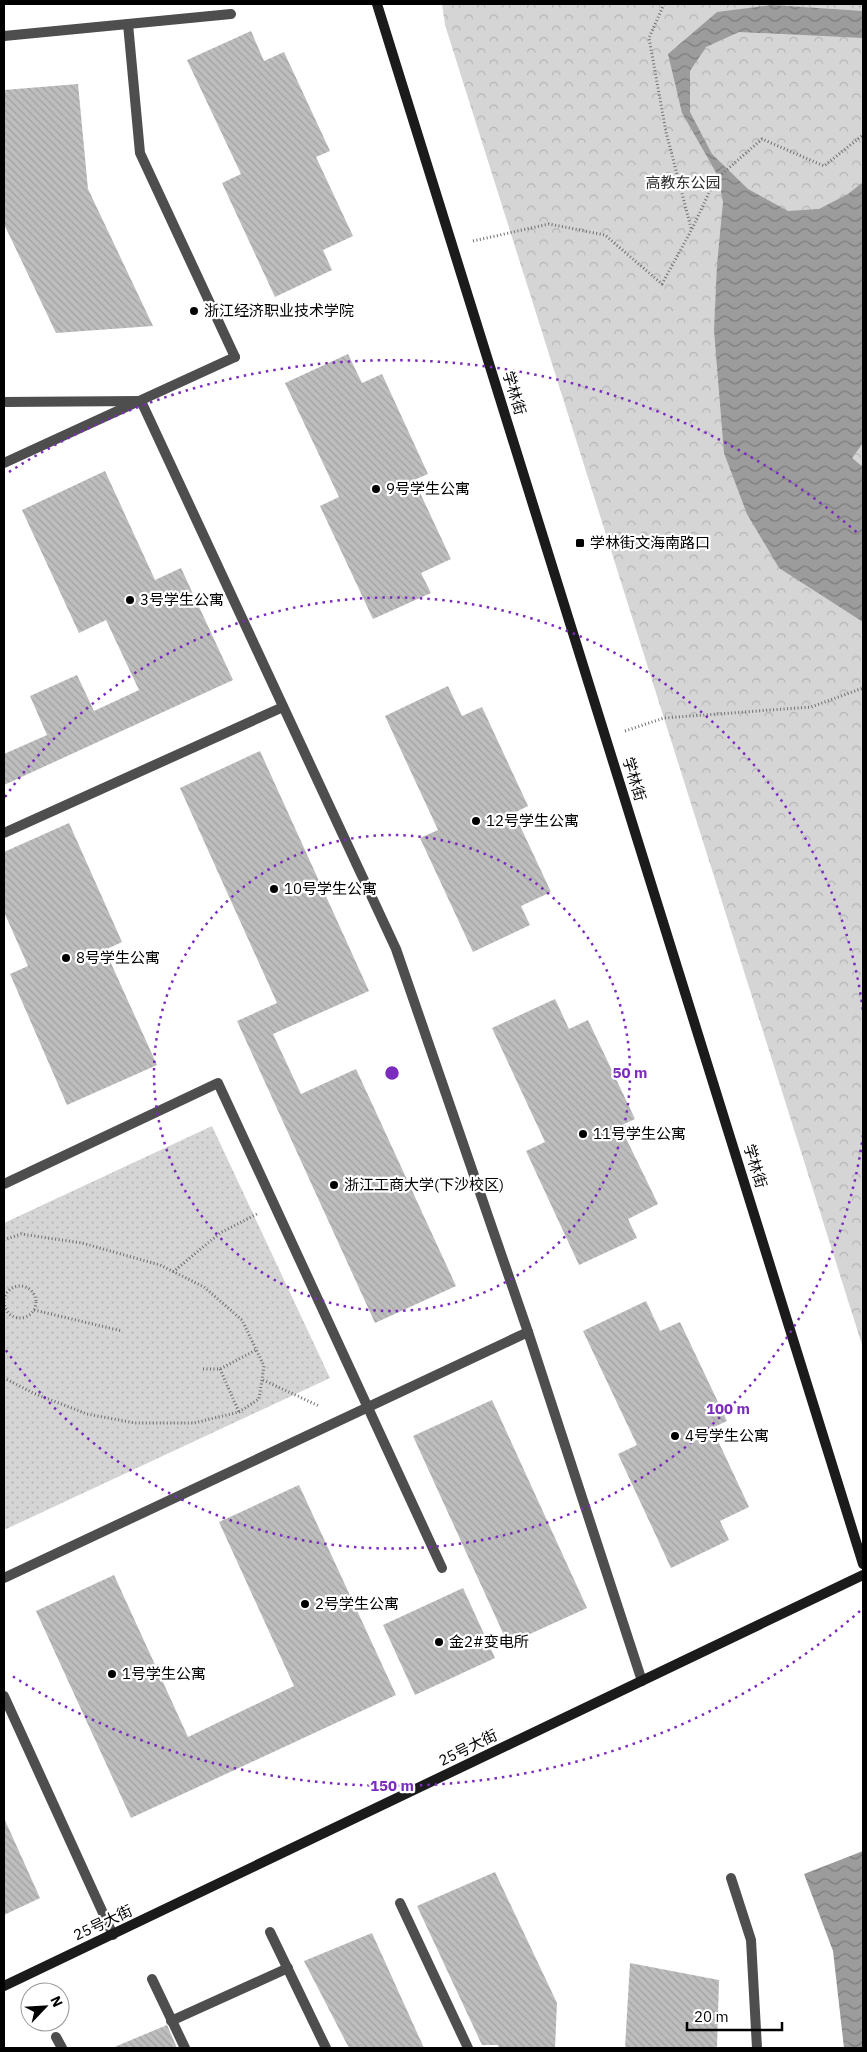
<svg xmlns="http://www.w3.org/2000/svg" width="867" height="2052" font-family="'IBM Plex Sans','Noto Sans SC',sans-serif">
<defs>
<pattern id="grass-dots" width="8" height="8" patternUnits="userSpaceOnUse" patternTransform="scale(1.25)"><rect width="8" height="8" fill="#d5d5d5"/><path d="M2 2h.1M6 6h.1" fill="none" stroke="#b5b5b5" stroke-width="1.8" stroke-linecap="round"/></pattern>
<pattern id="park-crowns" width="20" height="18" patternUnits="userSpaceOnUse" patternTransform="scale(1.25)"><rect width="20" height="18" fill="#d5d5d5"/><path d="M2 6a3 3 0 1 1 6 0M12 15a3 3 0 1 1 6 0" fill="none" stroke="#b5b5b5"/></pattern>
<pattern id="water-waves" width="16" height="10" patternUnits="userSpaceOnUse" patternTransform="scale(1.25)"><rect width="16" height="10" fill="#9c9c9c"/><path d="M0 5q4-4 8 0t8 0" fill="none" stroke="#7d7d7d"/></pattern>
<pattern id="building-back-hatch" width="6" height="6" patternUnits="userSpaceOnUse" patternTransform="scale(1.25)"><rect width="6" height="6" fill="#bebebe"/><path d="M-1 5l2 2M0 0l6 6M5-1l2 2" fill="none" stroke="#a2a2a2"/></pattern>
</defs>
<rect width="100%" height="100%" fill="#fff"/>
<polygon fill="url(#grass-dots)" points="212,1126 330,1378 4,1530 4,1223"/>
<polygon fill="url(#park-crowns)" points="442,4 863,4 863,1348 445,25"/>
<g fill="url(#water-waves)">
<polygon points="772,5 863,11 863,38 739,32 706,47 690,71 690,112 712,154 748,189 788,211 819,209 848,194 863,182 863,443 852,458 863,467 863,622 779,568 747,514 724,453 714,330 717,265 723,202 718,176 682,113 668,54 717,12"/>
<polygon points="863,1851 863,2048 844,2048 833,1951 804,1874"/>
</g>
<g fill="url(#building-back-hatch)">
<polygon points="251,31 264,61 284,52 330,151 316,157 353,236 323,250 332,270 275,297 222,183 241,174 187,60"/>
<polygon points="78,84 88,189 153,326 56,333 4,224 4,90"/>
<polygon points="348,354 362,383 382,374 428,474 414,480 451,559 421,573 431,593 373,619 320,506 339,497 285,383"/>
<polygon points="105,471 155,580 181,568 233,680 4,785 4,754 47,735 30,696 77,675 94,711 139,690 106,620 79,633 22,510"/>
<polygon points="448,686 462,716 482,707 528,806 514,813 551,892 521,906 530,925 473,952 420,838 438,830 385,716"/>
<polygon points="260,751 369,991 273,1034 301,1094 356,1069 456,1286 375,1323 237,1021 277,1003 180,788"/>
<polygon points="69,823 122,942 105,950 157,1065 67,1105 10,974 28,966 4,912 4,852"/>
<polygon points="555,999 569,1029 588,1020 635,1119 620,1126 658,1204 628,1219 637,1238 579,1265 526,1151 545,1142 492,1028"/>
<polygon points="646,1301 660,1331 680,1322 727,1421 712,1428 749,1507 720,1521 729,1540 671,1568 618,1454 637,1445 583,1331"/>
<polygon points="492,1400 587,1608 508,1644 413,1436"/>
<polygon points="299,1485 396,1695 131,1818 36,1611 114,1575 188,1737 294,1686 219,1522"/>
<polygon points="463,1588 495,1658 415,1695 383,1625"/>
<polygon points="4,1818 40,1898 4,1915"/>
<polygon points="495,1872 557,2003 555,2048 499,2048 498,2045 482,2045 417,1906"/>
<polygon points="372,1933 424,2048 349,2048 304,1961"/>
<polygon points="630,1963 719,1980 717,2048 625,2048"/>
<polygon points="167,2025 177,2048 112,2048"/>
</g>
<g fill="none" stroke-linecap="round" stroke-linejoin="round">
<g stroke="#707070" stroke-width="3" stroke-dasharray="1 2.5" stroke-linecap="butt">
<polyline points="664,4 649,38 666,132 691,228"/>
<polyline points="473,241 549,224 605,235 662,284 692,229 715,180 762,139 824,166 863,135"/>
<polyline points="625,731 664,718 811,707 863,688"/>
<polyline points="4,1240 21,1234 82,1243 160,1265 204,1287 242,1320 264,1366 259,1399 239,1412 194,1423 135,1423 87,1414 33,1393 4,1378"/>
<polyline points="173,1272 220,1233 257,1214"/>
<circle cx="20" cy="1302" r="16"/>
<polyline points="34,1310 122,1331"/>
<polyline points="203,1369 220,1369 256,1350"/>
<polyline points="220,1369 239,1412"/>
<polyline points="263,1380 319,1406"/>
</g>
<g stroke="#4e4e4e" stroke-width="10">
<polyline points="128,24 140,153 235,357"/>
<polyline points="4,36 231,14"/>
</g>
<g stroke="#4e4e4e" stroke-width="10">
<polyline points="4,402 141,401 396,949 528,1332 642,1681"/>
<polyline points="4,463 235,357"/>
<polyline points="4,833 283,707"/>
<polyline points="4,1184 218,1083 442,1568"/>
<polyline points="4,1578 528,1332"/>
<polyline points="4,1696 113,1935"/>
<polyline points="731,1878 751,1940 757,2048"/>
<polyline points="400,1903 468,2048"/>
<polyline points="270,1932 326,2048"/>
<polyline points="152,1979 185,2048"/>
<polyline points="171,2021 288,1968"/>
<polyline points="56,2037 62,2048"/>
</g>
<g stroke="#1b1b1b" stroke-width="10">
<polyline points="377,4 863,1564"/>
<polyline points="4,1986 863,1575"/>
</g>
</g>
<g fill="none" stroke="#7b2cbf" stroke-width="2.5" stroke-dasharray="2.5 5">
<circle cx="392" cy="1073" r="238"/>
<path d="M863 1135A475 475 0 0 1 5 1349M5 797A475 475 0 0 1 863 1011"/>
<path d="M860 1611A713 713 0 0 1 9 1674M9 472A713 713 0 0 1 860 535"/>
</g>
<g fill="#000" stroke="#fff" stroke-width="2">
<circle cx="194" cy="311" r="5"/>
<circle cx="376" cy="489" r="5"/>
<rect x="575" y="538" width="10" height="10" rx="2.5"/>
<circle cx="130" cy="600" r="5"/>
<circle cx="476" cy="821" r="5"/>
<circle cx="274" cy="889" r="5"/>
<circle cx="66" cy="958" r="5"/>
<circle cx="583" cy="1134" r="5"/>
<circle cx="334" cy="1185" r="5"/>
<circle cx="675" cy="1436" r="5"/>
<circle cx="305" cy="1604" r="5"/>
<circle cx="439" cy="1642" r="5"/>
<circle cx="112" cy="1674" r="5"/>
</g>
<g text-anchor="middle" stroke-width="4.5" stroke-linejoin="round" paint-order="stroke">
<g font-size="15" fill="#2c2c2c" stroke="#fff">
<text x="683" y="188">高教东公园</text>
</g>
<g font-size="15" fill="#000" stroke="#fff" text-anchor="start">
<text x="204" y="316">浙江经济职业技术学院</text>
<text x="386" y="494">9号学生公寓</text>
<text x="590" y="548">学林街文海南路口</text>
<text x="140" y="605">3号学生公寓</text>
<text x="486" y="826">12号学生公寓</text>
<text x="284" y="894">10号学生公寓</text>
<text x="76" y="963">8号学生公寓</text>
<text x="593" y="1139">11号学生公寓</text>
<text x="344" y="1190">浙江工商大学(下沙校区)</text>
<text x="685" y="1441">4号学生公寓</text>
<text x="315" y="1609">2号学生公寓</text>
<text x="449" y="1647">金2#变电所</text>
<text x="122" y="1679">1号学生公寓</text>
</g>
<g font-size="15" fill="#000" stroke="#fff">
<text transform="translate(514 393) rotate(73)" y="5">学林街</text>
<text transform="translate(634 779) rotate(73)" y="5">学林街</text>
<text transform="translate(755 1166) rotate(73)" y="5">学林街</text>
<text transform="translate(468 1748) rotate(-26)" y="5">25号大街</text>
<text transform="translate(103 1923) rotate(-25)" y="5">25号大街</text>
</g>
</g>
<circle cx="392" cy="1073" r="8" fill="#7b2cbf" stroke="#fff" stroke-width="2.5"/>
<g font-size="15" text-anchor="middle" font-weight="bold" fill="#7b2cbf" stroke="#fff" stroke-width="4.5" stroke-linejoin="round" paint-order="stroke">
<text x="630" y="1078">50 m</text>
<text x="728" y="1414">100 m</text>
<text x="392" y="1791">150 m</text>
</g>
<rect width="867" height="2052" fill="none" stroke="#000000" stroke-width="10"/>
<g transform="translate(45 2007) rotate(65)"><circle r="24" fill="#ffffff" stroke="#999999"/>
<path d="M0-4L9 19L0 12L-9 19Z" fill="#000000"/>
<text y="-8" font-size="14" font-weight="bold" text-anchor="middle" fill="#000000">N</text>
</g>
<path d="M687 2022v8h95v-8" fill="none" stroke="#000000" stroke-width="2.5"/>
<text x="694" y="2022" font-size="15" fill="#000000" stroke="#ffffff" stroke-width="4" paint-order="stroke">20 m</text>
</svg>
